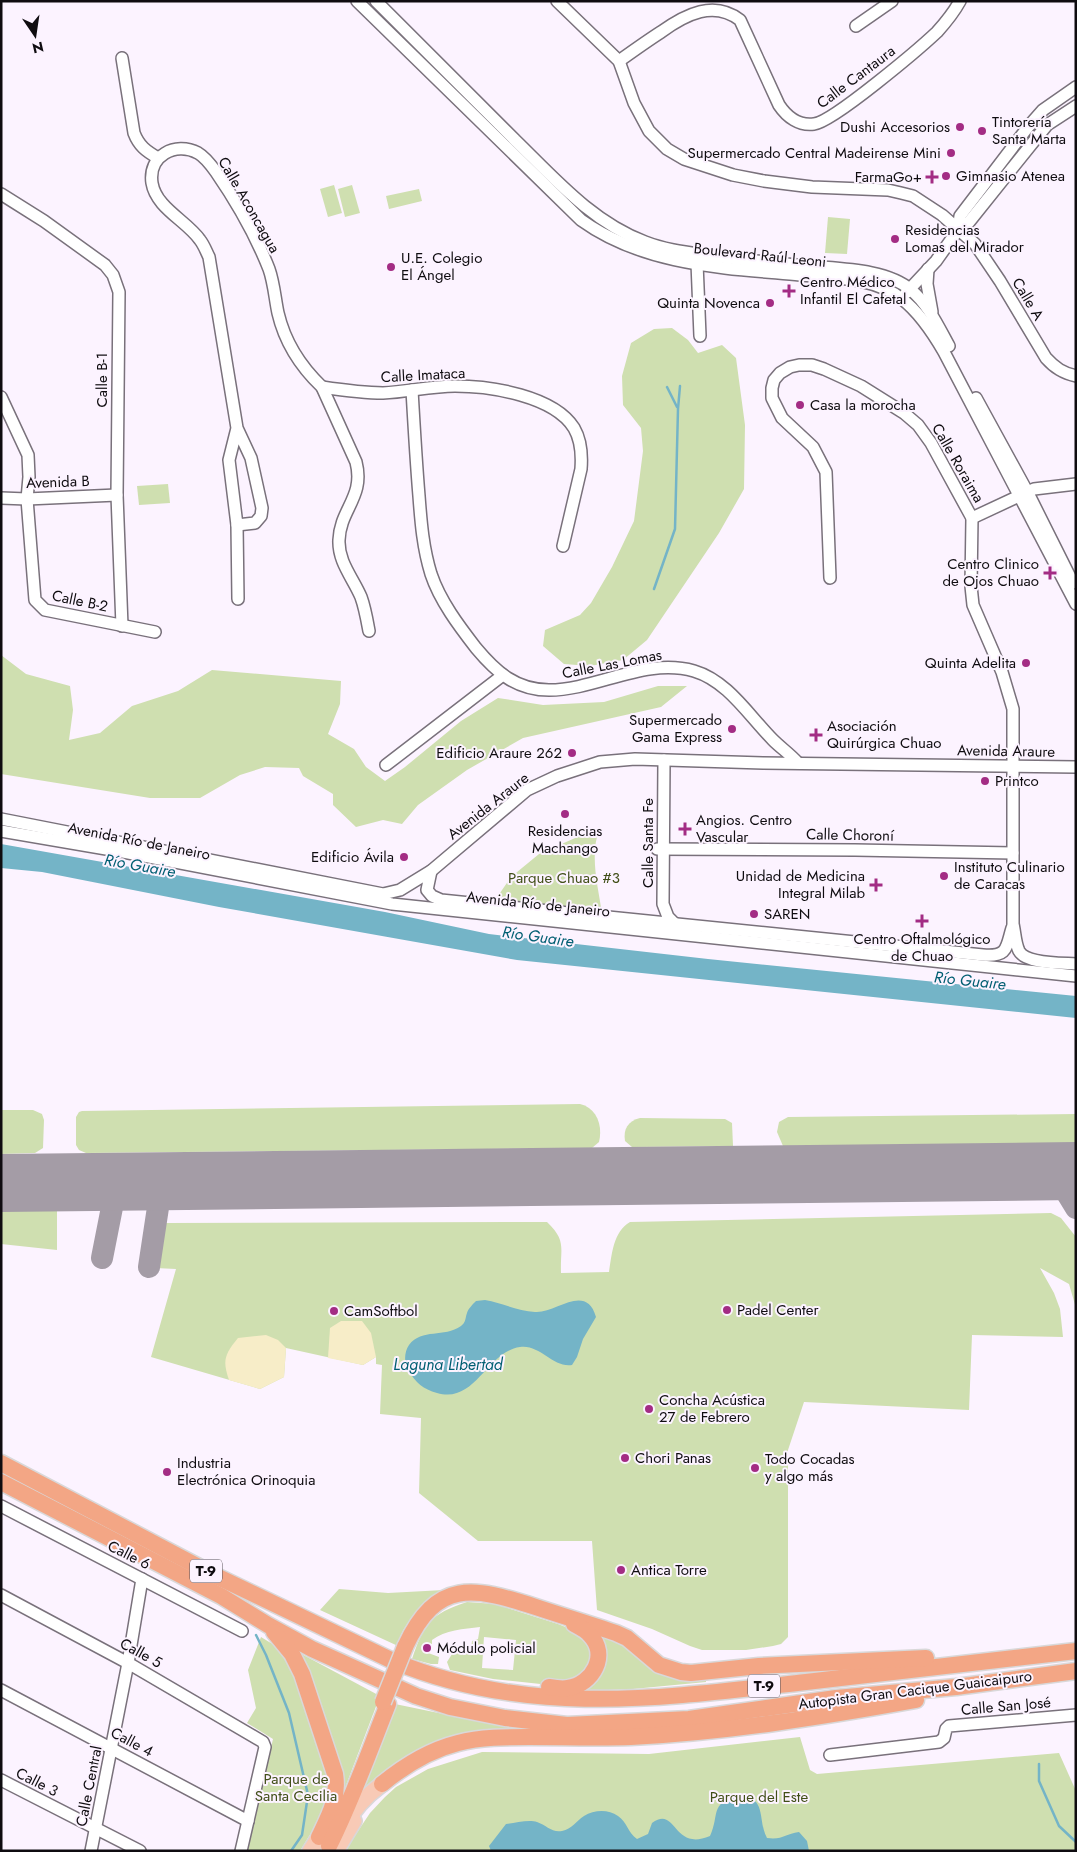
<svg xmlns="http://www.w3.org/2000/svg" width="1077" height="1852" font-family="Jost,sans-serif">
<rect width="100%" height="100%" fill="#fcf3ff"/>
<g fill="#cfdfb0" fill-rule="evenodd">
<polygon points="334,185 342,213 328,217 320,189"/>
<polygon points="352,185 360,213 345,217 338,189"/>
<polygon points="419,189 422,201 389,209 386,196"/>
<polygon points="828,217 850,219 847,254 825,253"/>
<polygon points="672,328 688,340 698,353 722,345 736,358 745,425 744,489 719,533 647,640 623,660 590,666 564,664 543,646 545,630 580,615 591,603 612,567 634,521 643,451 641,428 623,405 622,376 631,343 654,329"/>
<polygon points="168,484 170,503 139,505 137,486"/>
<polygon points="1,655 26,674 70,686 73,710 69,740 100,733 132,706 178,691 212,670 341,681 340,704 328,734 354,749 366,767 385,781 405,767 461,721 498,698 543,705 604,702 658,686 687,686 661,707 523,738 467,770 418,805 402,824 383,820 356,827 333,805 333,794 303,776 299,768 265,767 240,775 200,798 150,798 1,774"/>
<path d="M600,827c-11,28 -2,58 2,87l-109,-11 18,-26 28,-23z"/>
<path d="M580,1104c17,4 23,22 19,38l-7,6 -506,5 -7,-3 -3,-5v-28l3,-5 3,-1z"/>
<polygon points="1,1110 33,1110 42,1114 44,1120 43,1148 35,1153 1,1154"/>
<polygon points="1076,1114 1076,1143 783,1146 777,1132 779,1122 788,1117"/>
<path d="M640,1118l85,1 7,4 1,23 -101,1 -7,-6c-2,-12 3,-20 15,-23z"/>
<polygon points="1,1211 57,1211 57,1250 1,1244"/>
<path d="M1051,1213l10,5 15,19v71l-7,-24 -29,-16 14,25 6,16 3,28 -91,-2 -3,75 -165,-8 -16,48v187l-7,7 -8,2 -27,4h-44l-12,-4 -38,-17 -55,-19 -5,-69h-114l-59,-48 2,-75 -41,-4 2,-49 -6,-1v-7l-13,8 -77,-17 -2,29 -24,12 -109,-32 25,-88 -21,-1 11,-45 381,-1c20,19 13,26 14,51l48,-1c3,-18 4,-40 21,-50z"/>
<path d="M339,1589l49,4 56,-3c-19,15 -42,31 -46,56l-78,-36z"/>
<path d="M467,1602l28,2 63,20 20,8 14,18 -1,17 -7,11 -25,8 -66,-7 -43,-9 -3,-8 5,-8 19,-4 1,-9 6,-2 2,-12c-16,2 -35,3 -48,13v4l-6,-1 -3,8 16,6 -1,7h-7l-19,-5c12,-35 18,-45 55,-57zM484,1637l32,3 -3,30 -31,-2z"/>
<polygon points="591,1630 706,1679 706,1682 633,1689 583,1691 593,1683"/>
<path d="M261,1637l18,11 13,16 37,112c1,29 -14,51 -29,75h-53l26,-112 -26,-16 9,-15 -8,-38z"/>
<polygon points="296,1651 380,1696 342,1796"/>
<polygon points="395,1704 521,1730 437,1747 354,1806"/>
<polygon points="800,1737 810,1770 817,1774 1059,1753 1076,1791 1076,1851 346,1851 354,1837 370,1813 385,1797 396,1787 428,1769 482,1752 649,1754"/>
</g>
<g fill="#f7edc8">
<polygon points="341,1321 362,1321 371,1333 376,1357 363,1365 328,1358 330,1328"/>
<path d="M266,1335l12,5 8,8 -2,29 -24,12 -31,-9c-7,-20 -4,-26 9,-42z"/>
</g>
<g fill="#74b4c7">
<polygon points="1,844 385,912 489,934 708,959 1076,996 1076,1018 517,960 219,907 42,872 1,868"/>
<path d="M485,1300c17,3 33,11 50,12 20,2 51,-30 61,5l-13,22 -6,18 -5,8c-19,3 -32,-21 -52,-18 -34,5 -44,57 -83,46 -14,-4 -21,-10 -29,-23 -4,-7 -4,-18 1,-25 13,-17 35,-7 52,-19 5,-4 4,-7 6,-13 1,-4 6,-9 9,-12z"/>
<path d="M738,1796c30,0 19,24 29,42 16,2 18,-4 32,-6l8,9 2,10h-318l-2,-5 17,-22c9,-1 23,-5 31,-2 9,3 15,11 25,9 10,-2 14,-10 22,-15 10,-6 24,-7 34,0 9,6 10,17 19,23l11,-5 4,-11c25,-18 20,29 58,13 10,-21 -1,-33 28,-40z"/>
</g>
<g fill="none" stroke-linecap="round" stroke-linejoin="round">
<g stroke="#74b4c7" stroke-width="2.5">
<polyline points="667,387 677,407"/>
<polyline points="654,589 675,529 678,409 680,386"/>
<polyline points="256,1635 266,1655 289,1713 308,1795 302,1835 291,1851"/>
<polyline points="1039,1764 1039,1781 1059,1826 1076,1842"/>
</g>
<g stroke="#a49ca6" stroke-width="22">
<polyline points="1054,1172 1076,1208"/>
<polyline points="102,1258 117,1182"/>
<polyline points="149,1267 162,1181"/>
</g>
<polyline stroke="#a49ca6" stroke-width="58" points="1,1183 1076,1171"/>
<g stroke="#79717b" stroke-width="14">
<g id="minor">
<path d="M357,1l224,219c64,46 144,48 219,55 34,3 74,2 102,24 18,14 31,34 42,53l132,252"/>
<path d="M376,1c47,47 93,93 139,139 40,39 77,82 130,102 23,9 49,11 74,15 30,3 60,7 90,9 31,3 78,3 102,24 17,14 27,36 38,56"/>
<path d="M557,1l62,60 15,42 15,28 18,18 17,10 49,16 31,6 48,6 76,3 13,3 12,3 29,19 33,29 25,37 46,77c9,10 17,15 30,18"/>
<polyline points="856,26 892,1"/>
<path d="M122,58l12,75c5,13 12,18 24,25"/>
<path d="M619,61c14,-10 28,-20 42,-29 25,-18 53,-32 79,-12l39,85c8,12 20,21 35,19 19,-2 106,-76 123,-92 9,-10 17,-20 23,-31"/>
<polyline points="1,194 44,221 105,265 113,275 119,292 117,495 122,626"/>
<polyline points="958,230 960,216 1028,127 1043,110 1076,87"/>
<polyline points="697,263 700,336"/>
<polyline points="928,269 927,284 932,312"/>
<polyline points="906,293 936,261 958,230 969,222 1038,136 1047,125 1076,106"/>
<path d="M322,387c20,3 40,6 61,6 24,-1 48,-7 72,-7 36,0 99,10 119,42 7,12 8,28 7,41l-18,77"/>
<path d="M412,390c2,35 4,70 7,106 2,27 4,52 12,78 9,27 28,52 45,74 20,24 40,42 73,42 48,0 96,-33 145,-19 34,10 55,45 79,69 8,8 17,14 25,23"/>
<polyline points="1,397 28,455 29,477 27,499 35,600 45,610 155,632"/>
<polyline points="976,398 1028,493 1073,583"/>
<path d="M237,428l-8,32 8,65 18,-2 6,-7 1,-8 -11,-50 -14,-30 -28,-171c-3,-6 -5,-12 -9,-17 -13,-19 -44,-32 -48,-57 -4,-27 23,-42 46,-30 7,4 13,12 18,19 20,29 40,64 53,97 5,14 6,30 9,44 7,30 22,53 44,74l34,75c9,35 -16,47 -17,78 -1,22 14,38 22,57 4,11 6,23 8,34"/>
<polyline points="1,498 27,499 117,495"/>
<polyline points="972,518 1034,489 1076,484"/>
<polyline points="237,525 238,599"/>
<path d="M830,578l-4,-106 -13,-25 -31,-29 -10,-20v-10l2,-8 6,-7 10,-6 9,-2h13l12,4 37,17 43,27 14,12 13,18 41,75 -1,68 2,19 29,67 11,37v215c2,8 2,19 6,27 7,13 43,12 57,13"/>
<polyline points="664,760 663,904 668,917 674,923"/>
<polyline points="386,765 503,675"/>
<polyline points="1,819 383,894 400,890 431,871 527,790 557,776 600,762 635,759 763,763 1076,767"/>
<polyline points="1,831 118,851 392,904 1076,976"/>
<polyline points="657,849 855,850 1013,853"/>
<path d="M431,871l-4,19 5,6 9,4 542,55c25,2 23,-7 29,-27"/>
<polyline points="1,1506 242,1631"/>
<polyline points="1,1595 128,1663 263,1742 265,1747 241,1851"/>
<polyline points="1,1690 248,1821"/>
<polyline points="830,1755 939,1742 944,1738 946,1729 949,1726 1076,1715"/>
<polyline points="1,1780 140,1851"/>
<polyline points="91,1851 128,1663 142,1579"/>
</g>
</g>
<g stroke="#d9d8d9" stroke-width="18">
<g id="major">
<path d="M344,1827c9,-18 22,-31 38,-43"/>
<polyline points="310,1851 319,1837"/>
<polyline points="336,1851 354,1821"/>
</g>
</g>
<g stroke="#d9d8d9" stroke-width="19">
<g id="highway">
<path d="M1,1463l215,113 177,85c137,57 271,37 413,21 90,-11 180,-21 270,-31"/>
<polyline points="1,1482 221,1596 268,1625 312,1649 416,1696 450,1707 505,1718 567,1725 689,1719 836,1698 956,1687 1076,1671"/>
<path d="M274,1632l18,22 10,20 33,100c4,25 -6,42 -16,63"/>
<path d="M405,1647c32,-69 68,-60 131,-40 27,9 54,17 80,26l11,5 32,27 22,7 10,1 68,-7 167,-8"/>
<path d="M549,1687c6,1 13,2 19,1 25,-4 41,-33 22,-53 -4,-5 -11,-8 -16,-11"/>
<path d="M382,1784c22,-18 48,-34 76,-41 23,-6 48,-6 71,-6 34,0 69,1 102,0 96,-5 191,-20 285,-37"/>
<path d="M329,1846c23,-46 40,-94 59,-142"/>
</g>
</g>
<use href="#minor" stroke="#fff" stroke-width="11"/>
<use href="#major" stroke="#f8cab6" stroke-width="15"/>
<use href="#highway" stroke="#f3a685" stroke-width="16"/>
<g stroke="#d9d8d9" stroke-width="19" stroke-linecap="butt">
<polyline id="highway-bridge" points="383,1702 405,1647"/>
</g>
<use href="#highway-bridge" stroke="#f3a685" stroke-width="16"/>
</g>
<g fill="#a32c84" stroke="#fcf3ff" stroke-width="2">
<circle cx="960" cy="127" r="5"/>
<circle cx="982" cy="131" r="5"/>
<circle cx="951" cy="153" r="5"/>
<circle cx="946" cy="176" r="5"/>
<path d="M929.5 169.5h5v5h5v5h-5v5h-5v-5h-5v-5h5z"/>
<circle cx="895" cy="239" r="5"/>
<circle cx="391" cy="267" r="5"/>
<path d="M786.5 283.5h5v5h5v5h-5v5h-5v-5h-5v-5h5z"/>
<circle cx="770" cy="303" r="5"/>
<circle cx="800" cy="405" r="5"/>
<path d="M1047.5 565.5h5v5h5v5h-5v5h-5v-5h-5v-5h5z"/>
<circle cx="1026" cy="663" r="5"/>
<circle cx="732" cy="729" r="5"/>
<path d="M813.5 727.5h5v5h5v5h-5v5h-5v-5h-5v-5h5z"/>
<circle cx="572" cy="753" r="5"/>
<circle cx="985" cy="781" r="5"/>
<circle cx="565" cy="814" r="5"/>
<path d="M682.5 821.5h5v5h5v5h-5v5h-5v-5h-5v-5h5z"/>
<circle cx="404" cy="857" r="5"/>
<circle cx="944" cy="876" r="5"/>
<path d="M873.5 877.5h5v5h5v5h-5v5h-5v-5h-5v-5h5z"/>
<circle cx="754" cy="914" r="5"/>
<path d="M919.5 913.5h5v5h5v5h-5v5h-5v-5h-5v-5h5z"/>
<circle cx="727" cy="1310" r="5"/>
<circle cx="334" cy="1311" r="5"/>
<circle cx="649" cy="1409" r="5"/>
<circle cx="625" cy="1458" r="5"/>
<circle cx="755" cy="1468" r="5"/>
<circle cx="167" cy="1472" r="5"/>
<circle cx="621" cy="1570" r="5"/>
<circle cx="427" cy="1648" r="5"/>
</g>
<g text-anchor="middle" stroke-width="4" stroke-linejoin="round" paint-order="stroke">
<g fill="#fcf3ff" stroke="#565158" stroke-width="1">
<rect x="190" y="1559.5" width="32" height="23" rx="4"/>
<rect x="748" y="1674.5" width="32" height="23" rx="4"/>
</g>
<g font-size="14" font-weight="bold" fill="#0f0c10">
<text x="206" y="1576">T-9</text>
<text x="764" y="1691">T-9</text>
</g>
<g font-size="15" fill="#0f0c10" stroke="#fcf3ff">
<text transform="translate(856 77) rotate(-37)" y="5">Calle Cantaura</text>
<text transform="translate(249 205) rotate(60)" y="5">Calle Aconcagua</text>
<text transform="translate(760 255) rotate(6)" y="5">Boulevard Raúl Leoni</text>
<text transform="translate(1028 299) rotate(59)" y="5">Calle A</text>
<text transform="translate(423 375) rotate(-3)" y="5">Calle Imataca</text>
<text transform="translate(102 380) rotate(-90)" y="5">Calle B-1</text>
<text transform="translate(958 463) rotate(60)" y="5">Calle Roraima</text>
<text transform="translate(58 482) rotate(-2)" y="5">Avenida B</text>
<text transform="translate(80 601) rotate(12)" y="5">Calle B-2</text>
<text transform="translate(612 664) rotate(-11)" y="5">Calle Las Lomas</text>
<text transform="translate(1006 751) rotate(1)" y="5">Avenida Araure</text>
<text transform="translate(488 806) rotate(-38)" y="5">Avenida Araure</text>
<text transform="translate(850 835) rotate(1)" y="5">Calle Choroní</text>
<text transform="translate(139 841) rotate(11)" y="5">Avenida Río de Janeiro</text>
<text transform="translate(648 843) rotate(-90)" y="5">Calle Santa Fe</text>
<text transform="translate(538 904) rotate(6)" y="5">Avenida Río de Janeiro</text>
<text transform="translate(129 1555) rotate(27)" y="5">Calle 6</text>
<text transform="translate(141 1653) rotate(29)" y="5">Calle 5</text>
<text transform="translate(915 1690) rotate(-7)" y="5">Autopista Gran Cacique Guaicaipuro</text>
<text transform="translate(1006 1706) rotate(-5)" y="5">Calle San José</text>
<text transform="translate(132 1742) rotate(28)" y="5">Calle 4</text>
<text transform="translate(37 1782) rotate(27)" y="5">Calle 3</text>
<text transform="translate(89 1786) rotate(-79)" y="5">Calle Central</text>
</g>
<g font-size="15" fill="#0f0c10" stroke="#fcf3ff" text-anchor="start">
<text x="992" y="127">Tintorería<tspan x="992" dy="17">Santa Marta</tspan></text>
<text x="950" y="132" text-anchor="end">Dushi Accesorios</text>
<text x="941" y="158" text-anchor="end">Supermercado Central Madeirense Mini</text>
<text x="956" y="181">Gimnasio Atenea</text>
<text x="922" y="182" text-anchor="end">FarmaGo+</text>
<text x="905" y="235">Residencias<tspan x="905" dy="17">Lomas del Mirador</tspan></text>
<text x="401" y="263">U.E. Colegio<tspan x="401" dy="17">El Ángel</tspan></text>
<text x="800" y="287">Centro Médico<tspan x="800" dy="17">Infantil El Cafetal</tspan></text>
<text x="760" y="308" text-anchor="end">Quinta Novenca</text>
<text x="810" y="410">Casa la morocha</text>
<text x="1039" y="569" text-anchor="end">Centro Clinico<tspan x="1039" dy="17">de Ojos Chuao</tspan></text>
<text x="1016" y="668" text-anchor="end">Quinta Adelita</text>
<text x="722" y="725" text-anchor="end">Supermercado<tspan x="722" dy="17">Gama Express</tspan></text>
<text x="827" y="731">Asociación<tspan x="827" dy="17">Quirúrgica Chuao</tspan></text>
<text x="562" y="758" text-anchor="end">Edificio Araure 262</text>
<text x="995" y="786">Printco</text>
<text x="696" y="825">Angios. Centro<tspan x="696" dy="17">Vascular</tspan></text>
<text x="565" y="836" text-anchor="middle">Residencias<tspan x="565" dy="17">Machango</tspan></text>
<text x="394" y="862" text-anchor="end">Edificio Ávila</text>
<text x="954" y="872">Instituto Culinario<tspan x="954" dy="17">de Caracas</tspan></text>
<text x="865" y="881" text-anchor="end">Unidad de Medicina<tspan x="865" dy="17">Integral Milab</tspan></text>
<text x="764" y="919">SAREN</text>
<text x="922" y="944" text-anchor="middle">Centro Oftalmológico<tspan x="922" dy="17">de Chuao</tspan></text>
<text x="737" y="1315">Padel Center</text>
<text x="344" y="1316">CamSoftbol</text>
<text x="659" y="1405">Concha Acústica<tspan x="659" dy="17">27 de Febrero</tspan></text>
<text x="635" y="1463">Chori Panas</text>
<text x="765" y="1464">Todo Cocadas<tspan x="765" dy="17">y algo más</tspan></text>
<text x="177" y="1468">Industria<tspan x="177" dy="17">Electrónica Orinoquia</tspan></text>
<text x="631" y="1575">Antica Torre</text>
<text x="437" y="1653">Módulo policial</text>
</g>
<g font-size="15" fill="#414f18" stroke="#fcf3ff">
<text x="564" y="883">Parque Chuao #3</text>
<text x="296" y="1784">Parque de<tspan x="296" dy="17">Santa Cecilia</tspan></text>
<text x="759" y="1802">Parque del Este</text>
</g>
<g font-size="16" font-style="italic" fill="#005e72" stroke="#fcf3ff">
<text transform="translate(140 865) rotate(10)" y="6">Río Guaire</text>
<text transform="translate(538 936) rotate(8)" y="6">Río Guaire</text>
<text transform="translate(970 980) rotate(6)" y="6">Río Guaire</text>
<text x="448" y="1370">Laguna Libertad</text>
</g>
</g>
<rect width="1077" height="1852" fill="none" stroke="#0f0c10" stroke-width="5"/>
<g transform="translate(35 35) rotate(167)" stroke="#fcf3ff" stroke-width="4" paint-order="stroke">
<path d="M0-4L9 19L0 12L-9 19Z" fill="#0f0c10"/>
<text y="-8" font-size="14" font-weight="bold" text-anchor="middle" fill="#0f0c10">N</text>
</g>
</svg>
